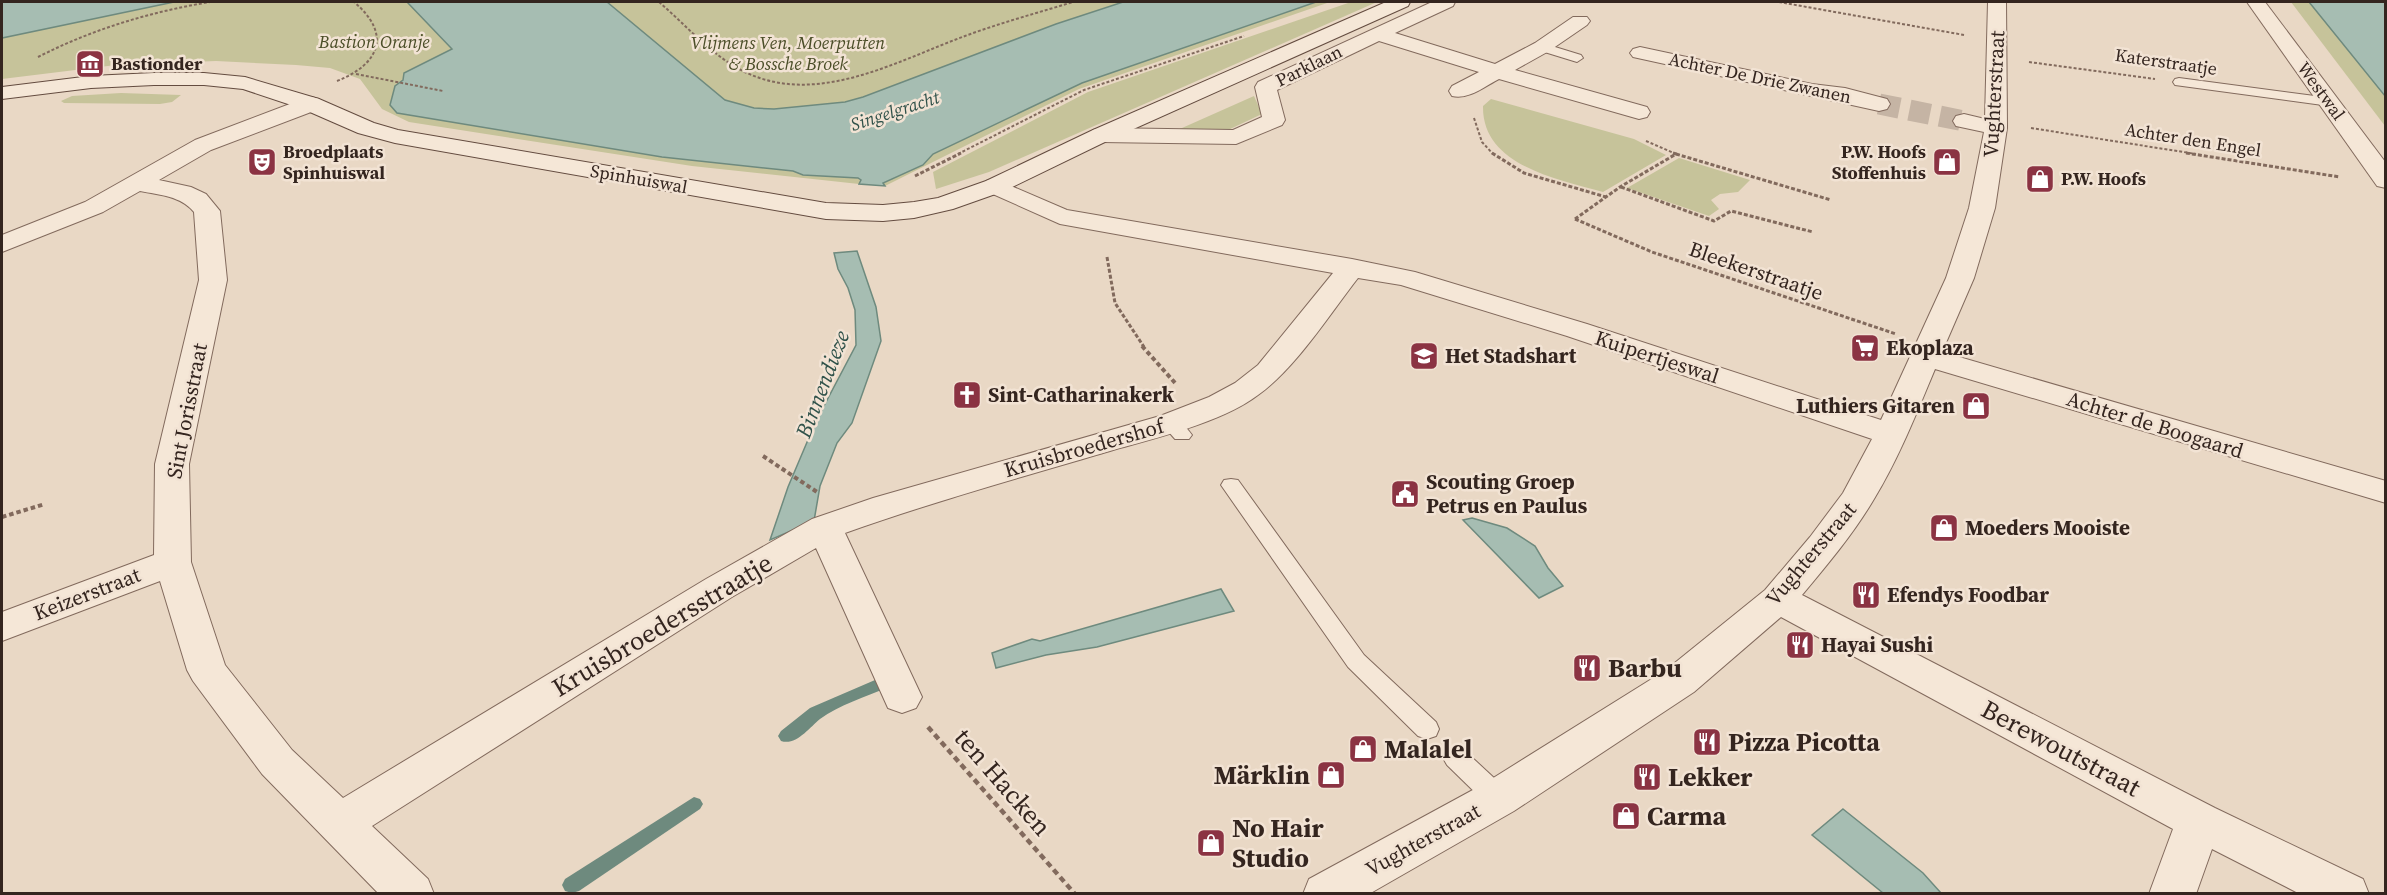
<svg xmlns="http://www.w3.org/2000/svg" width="2387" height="895" font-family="'Source Serif 4',serif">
<rect width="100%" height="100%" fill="#e9d8c5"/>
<g fill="#c6c39a">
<polygon points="174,2 407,2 452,49 404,73 397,113 662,157 793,171 803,175 859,178 861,180 859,184 692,166 409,122 382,109 360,79 330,68 296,65 216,61 116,65 2,79 2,38"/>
<polygon points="607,2 1123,2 1056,24 863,97 845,102 774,109 754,108 725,100"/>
<polygon points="1316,2 1330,2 1079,89 885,186 883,183 923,165 933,154 1082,83"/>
<polygon points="1351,2 1377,2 989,172 936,189 933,172 1088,92"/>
<polygon points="2291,2 2309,2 2385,96 2385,126"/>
<polygon points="121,93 181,95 172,102 160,104 64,103 61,101 72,96"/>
<polygon points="1254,96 1262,114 1228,130 1173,132"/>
<path d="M1491,99l143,40 32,16 -63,37c-45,-13 -121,-26 -120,-86z"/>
<polygon points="1679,158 1750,180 1738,192 1720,194 1711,200 1719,209 1709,216 1627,188"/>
</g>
<g fill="#a6bdb2" stroke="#6e8a7e" stroke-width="1.5">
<polygon points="2,2 174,2 2,38"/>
<polygon points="407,2 607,2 725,100 754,108 774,109 845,102 863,97 1056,24 1123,2 1316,2 1082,83 933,154 923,165 883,183 885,186 859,184 861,180 858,178 803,175 793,171 662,157 397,113 390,105 395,86 403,80 404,73 452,49"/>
<polygon points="2309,2 2385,2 2385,96"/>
<polygon points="857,251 876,307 881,341 852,423 837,443 820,486 814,521 770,540 788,487 816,421 856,345 855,310 848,288 838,269 834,253"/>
<polygon points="1472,518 1507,528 1535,546 1548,568 1563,586 1539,598 1463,520"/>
<polygon points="1221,589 1234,611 1097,647 1046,655 996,668 992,653 1032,639 1040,641"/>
<polygon points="1843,809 1923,873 1941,893 1883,893 1812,835"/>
</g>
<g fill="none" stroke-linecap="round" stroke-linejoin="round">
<g fill="#6e8a7e" fill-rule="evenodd">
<path d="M882,677l6,2 2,4 -2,4c-22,10 -49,18 -68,32 -11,9 -24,27 -39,22l-3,-5 3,-5 29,-23z"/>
<polygon points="694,797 700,799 703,804 700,809 579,891 572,893 565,891 562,885 565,879"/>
</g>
<polyline stroke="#c5b4a4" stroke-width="21" stroke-dasharray="21 10" stroke-linecap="butt" points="1879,104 1964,121"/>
<g stroke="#826a5d" stroke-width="2">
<g id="lane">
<polygon points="1542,43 1581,55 1583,58 1577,62 1538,50 1536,47"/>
<polygon points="2179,78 2330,98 2337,102 2330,106 2175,85 2173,82 2175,79"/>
<path d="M1171,417c9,3 15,10 21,18l-3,4h-14l-14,-16 3,-4z"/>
<polygon points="1231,479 1238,480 1364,655 1436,722 1439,729 1436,736 1427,739 1418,736 1348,667 1221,485 1224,480"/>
<polygon points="1456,748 1465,751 1507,790 1511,798 1507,806 1498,809 1489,806 1447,765 1443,758 1447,751"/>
</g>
</g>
<g stroke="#826a5d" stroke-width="2">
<g id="street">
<path d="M1432,2h23l-2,4 -58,27 100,31 40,-21 38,-26h14l3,4 -3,4 -38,26 -34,19 132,37 3,5 -3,5 -8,2 -140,-40c-14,7 -30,21 -47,17l-3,-5 3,-5 27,-14 -100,-31 -102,49 8,30 -3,5 -46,19 -135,-2 -8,-2 -4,-5 4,-5 8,-2 132,2 29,-13 -7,-30 3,-5z"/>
<path d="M1988,2h18l1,126 -12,80 -21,70 -32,74 444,129v22l-451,-134c-18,43 -36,89 -61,130 -20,34 -46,65 -72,96l413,213 148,71 6,15h-69l-88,-45 -16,45h-47l24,-65 -392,-212 -87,75 -180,119 -145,83h-66l6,-15 173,-94 184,-115 99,-80 45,-53 33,-44 29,-54 -305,-103 -166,-51 -43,-7c-29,37 -62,90 -100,117 -37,28 -103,43 -148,56 -88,26 -178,51 -265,82l77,164 -6,11 -14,5 -14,-5 -72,-160 -84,49 -360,229 56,53 6,15h-55l-117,-120 -69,-93 -6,-11 -27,-89 -158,60v-29l152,-57 1,-91 44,-184 -5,-68c-13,-16 -34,-17 -54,-21l-37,21 -101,40v-17l83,-33 110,-62 108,-41 8,-2 8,2 3,5 -3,5 -108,41 -52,30 32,7 15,7 14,17 7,69 -38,184 2,98 34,103 67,85 51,48 363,-219 106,-60 61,-21 287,-82 49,-19 26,-14 23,-18 75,-92 -273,-49 -74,-33 -3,-5 3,-5 9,-2 72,31 285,49 63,13 172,52 294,96 65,-142 23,-70 15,-76 -28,-6 -3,-5 3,-5 8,-2 21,5z"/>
<polygon points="2247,2 2265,2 2386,163 2386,188 2377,186"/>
<polygon points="1640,47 1812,84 1845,88 1887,99 1890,104 1887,109 1879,111 1633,57 1630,53 1633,49"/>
</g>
</g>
<g stroke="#644c40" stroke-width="2">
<polygon id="secondary" points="1386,2 1410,2 1408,6 1109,140 1004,191 953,209 914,218 883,221 826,219 395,143 358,133 303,109 243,89 204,85 154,85 91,88 2,99 2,87 91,76 154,73 204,73 245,77 319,99 374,123 398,130 826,203 883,205 914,202 938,198 986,181 1093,130"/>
</g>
<g stroke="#826a5d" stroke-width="2" stroke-dasharray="3 2" stroke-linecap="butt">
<path d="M659,2c28,24 55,56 88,71 72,33 150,-12 218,-37 35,-13 72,-23 108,-34"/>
<polyline points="1779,2 1964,35"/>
<path d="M38,57c55,-28 112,-45 172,-55"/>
<polyline points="2029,62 2155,79"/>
<polyline points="356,74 443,91"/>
<path d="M337,81c43,-17 55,-47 17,-79"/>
<polyline points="1474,118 1482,142 1493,154"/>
<polyline points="2031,128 2196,154"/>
<polyline points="1646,141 1676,154"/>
<polyline points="958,154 1084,90 1244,36"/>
</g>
<g stroke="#826a5d" stroke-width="3" stroke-dasharray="4 2" stroke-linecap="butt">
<polyline points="1492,153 1524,173 1606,197"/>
<polyline points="2186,153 2340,177"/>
<polyline points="1676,154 1831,200"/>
<polyline points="915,176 961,153"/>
<polyline points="1621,187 1714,221 1731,211 1813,232"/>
<polyline points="1575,219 1652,252 1896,334"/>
<polyline points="1575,219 1620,187 1676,154 1673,153"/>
<polyline points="1107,257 1115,303 1144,347"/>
</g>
<g stroke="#826a5d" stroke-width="4" stroke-dasharray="4.5 3" stroke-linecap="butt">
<polyline points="1142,346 1176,384"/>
<polyline points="763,456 817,492"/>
<polyline points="2,517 45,504"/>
</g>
<polyline stroke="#826a5d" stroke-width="4.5" stroke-dasharray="6 4" stroke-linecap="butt" points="928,727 1075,894"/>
<use href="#lane" fill="#f5e7d7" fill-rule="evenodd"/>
<use href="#street" fill="#f5e7d7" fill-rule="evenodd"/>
<use href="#secondary" fill="#f5e7d7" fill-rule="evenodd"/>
</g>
<defs>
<g id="museum-square" transform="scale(1.5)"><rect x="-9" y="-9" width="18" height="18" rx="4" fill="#8b3343" stroke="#f2e3d4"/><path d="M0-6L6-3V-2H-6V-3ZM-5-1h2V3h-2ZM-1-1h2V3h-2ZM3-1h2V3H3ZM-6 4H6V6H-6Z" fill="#fff"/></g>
<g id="theatre-square" transform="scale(1.5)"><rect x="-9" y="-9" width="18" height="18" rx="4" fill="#8b3343" stroke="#f2e3d4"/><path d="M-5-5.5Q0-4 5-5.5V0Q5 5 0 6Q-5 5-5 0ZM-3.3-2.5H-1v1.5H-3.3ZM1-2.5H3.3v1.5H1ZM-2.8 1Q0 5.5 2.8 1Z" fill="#fff"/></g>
<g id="shop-square" transform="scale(1.5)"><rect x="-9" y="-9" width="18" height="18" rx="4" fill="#8b3343" stroke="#f2e3d4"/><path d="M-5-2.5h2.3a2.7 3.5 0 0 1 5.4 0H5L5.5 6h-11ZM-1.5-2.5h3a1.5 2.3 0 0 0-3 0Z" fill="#fff"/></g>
<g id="supermarket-square" transform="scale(1.5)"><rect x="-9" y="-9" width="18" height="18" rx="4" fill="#8b3343" stroke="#f2e3d4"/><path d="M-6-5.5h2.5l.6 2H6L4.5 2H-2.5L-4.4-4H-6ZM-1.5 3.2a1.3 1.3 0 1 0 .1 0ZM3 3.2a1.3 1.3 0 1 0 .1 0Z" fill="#fff"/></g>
<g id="school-square" transform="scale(1.5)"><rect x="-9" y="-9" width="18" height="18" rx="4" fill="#8b3343" stroke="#f2e3d4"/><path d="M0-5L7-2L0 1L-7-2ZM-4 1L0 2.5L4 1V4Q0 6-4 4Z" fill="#fff"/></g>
<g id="church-square" transform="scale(1.5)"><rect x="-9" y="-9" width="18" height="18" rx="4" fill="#8b3343" stroke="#f2e3d4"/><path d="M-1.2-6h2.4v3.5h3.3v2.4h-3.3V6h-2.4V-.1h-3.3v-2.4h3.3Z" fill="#fff"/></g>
<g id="civic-square" transform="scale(1.5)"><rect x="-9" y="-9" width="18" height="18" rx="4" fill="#8b3343" stroke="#f2e3d4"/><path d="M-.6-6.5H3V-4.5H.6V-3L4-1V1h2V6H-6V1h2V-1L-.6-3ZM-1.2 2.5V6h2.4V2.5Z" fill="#fff"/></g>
<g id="restaurant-square" transform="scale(1.5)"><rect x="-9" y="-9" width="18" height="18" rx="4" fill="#8b3343" stroke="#f2e3d4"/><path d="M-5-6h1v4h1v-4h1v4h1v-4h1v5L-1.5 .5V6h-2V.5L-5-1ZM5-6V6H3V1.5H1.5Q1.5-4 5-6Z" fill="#fff"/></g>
</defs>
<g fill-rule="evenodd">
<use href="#museum-square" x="90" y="64"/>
<use href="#theatre-square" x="262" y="162"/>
<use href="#shop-square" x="1947" y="162"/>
<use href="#shop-square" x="2040" y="179"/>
<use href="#supermarket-square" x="1865" y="348"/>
<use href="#school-square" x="1424" y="356"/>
<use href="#church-square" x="967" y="395"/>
<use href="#shop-square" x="1976" y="406"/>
<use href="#civic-square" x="1405" y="494"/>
<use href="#shop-square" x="1944" y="528"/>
<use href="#restaurant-square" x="1866" y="595"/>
<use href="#restaurant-square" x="1800" y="645"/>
<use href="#restaurant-square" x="1587" y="668"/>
<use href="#restaurant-square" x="1707" y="742"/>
<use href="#shop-square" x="1363" y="749"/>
<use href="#shop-square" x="1331" y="775"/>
<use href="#restaurant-square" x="1647" y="777"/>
<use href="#shop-square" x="1626" y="816"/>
<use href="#shop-square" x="1211" y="843"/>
</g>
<g text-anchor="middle" stroke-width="5" stroke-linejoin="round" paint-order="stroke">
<g font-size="18" font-style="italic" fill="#4b4e28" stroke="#f2e3d4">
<text x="374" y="48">Bastion Oranje</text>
<text x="788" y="49">Vlijmens Ven, Moerputten<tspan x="788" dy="21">&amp; Bossche Broek</tspan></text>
</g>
<g font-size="18" fill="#34251f" stroke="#f2e3d4">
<text transform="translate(2166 62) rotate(8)" y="6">Katerstraatje</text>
<text transform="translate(1309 66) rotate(-26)" y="6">Parklaan</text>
<text transform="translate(1760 78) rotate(12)" y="6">Achter De Drie Zwanen</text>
<text transform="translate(2321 91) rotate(54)" y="6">Westwal</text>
<text transform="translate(2193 140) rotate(9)" y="6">Achter den Engel</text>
<text transform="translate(639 179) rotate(10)" y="6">Spinhuiswal</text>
</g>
<g font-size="18" font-weight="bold" fill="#34251f" stroke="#f2e3d4" text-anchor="start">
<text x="111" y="70">Bastionder</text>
<text x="283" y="158">Broedplaats<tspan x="283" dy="21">Spinhuiswal</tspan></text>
<text x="1926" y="158" text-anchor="end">P.W. Hoofs<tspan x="1926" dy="21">Stoffenhuis</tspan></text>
<text x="2061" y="185">P.W. Hoofs</text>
</g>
<g font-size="18" font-style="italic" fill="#30524a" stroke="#f2e3d4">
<text transform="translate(895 111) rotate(-18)" y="6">Singelgracht</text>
</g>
<g font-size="21" fill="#34251f" stroke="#f2e3d4">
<text transform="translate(1994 94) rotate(-87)" y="7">Vughterstraat</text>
<text transform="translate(1756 271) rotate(19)" y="7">Bleekerstraatje</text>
<text transform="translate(1657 357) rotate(18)" y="7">Kuipertjeswal</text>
<text transform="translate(187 411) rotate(-79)" y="7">Sint Jorisstraat</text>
<text transform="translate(2155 425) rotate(17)" y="7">Achter de Boogaard</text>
<text transform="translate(1084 448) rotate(-16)" y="7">Kruisbroedershof</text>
<text transform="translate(1811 554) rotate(-50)" y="7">Vughterstraat</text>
<text transform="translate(87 594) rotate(-21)" y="7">Keizerstraat</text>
<text transform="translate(1423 840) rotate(-29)" y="7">Vughterstraat</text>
</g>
<g font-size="21" font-weight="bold" fill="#34251f" stroke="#f2e3d4" text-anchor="start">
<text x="1886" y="355">Ekoplaza</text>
<text x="1445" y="363">Het Stadshart</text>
<text x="988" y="402">Sint-Catharinakerk</text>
<text x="1955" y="413" text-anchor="end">Luthiers Gitaren</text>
<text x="1426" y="489">Scouting Groep<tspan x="1426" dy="24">Petrus en Paulus</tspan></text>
<text x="1965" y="535">Moeders Mooiste</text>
<text x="1887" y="602">Efendys Foodbar</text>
<text x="1821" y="652">Hayai Sushi</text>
</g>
<g font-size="22" font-style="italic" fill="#30524a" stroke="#f2e3d4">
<text transform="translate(822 384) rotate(-69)" y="8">Binnendieze</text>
</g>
<g font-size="26" fill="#34251f" stroke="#f2e3d4">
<text transform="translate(662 625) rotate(-31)" y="9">Kruisbroedersstraatje</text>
<text transform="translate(2061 748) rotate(28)" y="9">Berewoutstraat</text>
<text transform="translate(1003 782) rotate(49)" y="9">ten Hacken</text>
</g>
<g font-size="26" font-weight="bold" fill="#34251f" stroke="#f2e3d4" text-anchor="start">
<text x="1608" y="677">Barbu</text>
<text x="1728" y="751">Pizza Picotta</text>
<text x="1384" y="758">Malalel</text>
<text x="1310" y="784" text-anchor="end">Märklin</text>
<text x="1668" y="786">Lekker</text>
<text x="1647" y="825">Carma</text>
<text x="1232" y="837">No Hair<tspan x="1232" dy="30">Studio</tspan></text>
</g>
</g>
<rect width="2387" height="895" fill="none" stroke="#34251f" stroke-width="6"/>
</svg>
